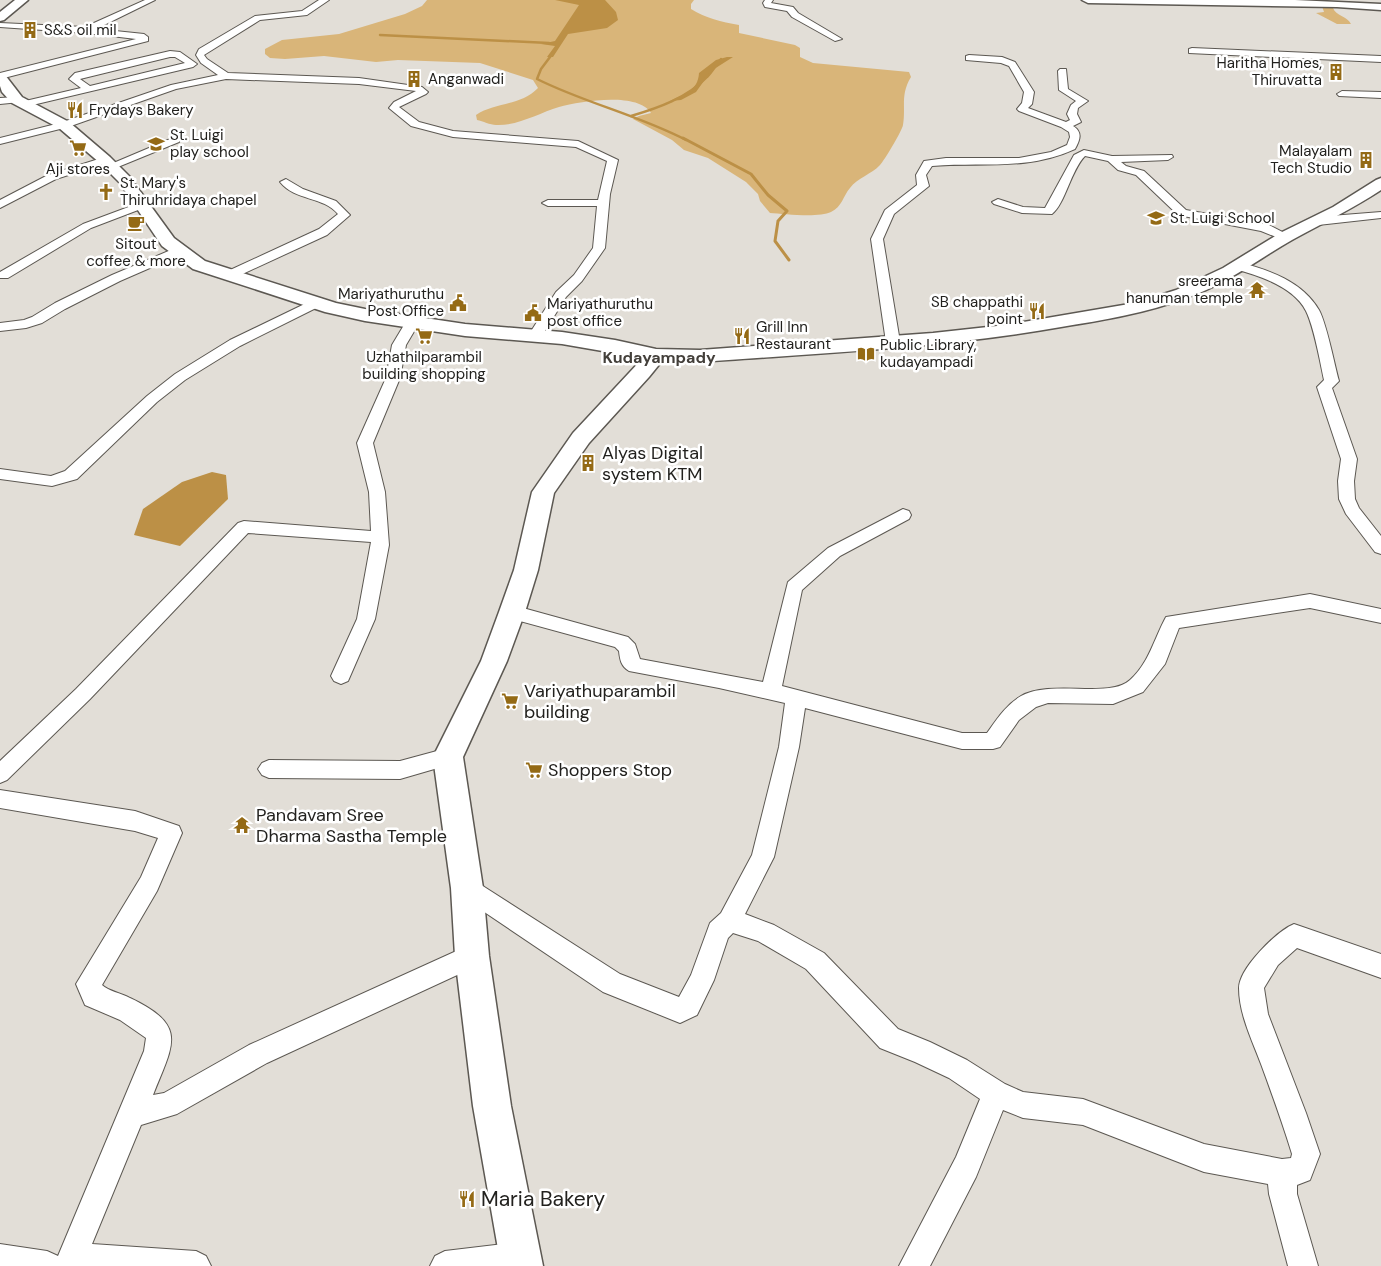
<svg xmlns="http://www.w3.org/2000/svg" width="1381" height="1266" font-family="'DM Sans',sans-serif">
<rect width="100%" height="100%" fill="#e2ded7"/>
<g fill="#d9b579">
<path d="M427,0h267l-3,4v5c15,9 30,13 48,16v8l56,12 5,3v9l13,6 96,9 2,5c-11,18 -5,30 -8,48 -1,6 -19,36 -23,40 -8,9 -23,13 -30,23 -7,8 -8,19 -19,24 -12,6 -47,2 -61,1l-10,-12 -2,-7 -12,-12 -38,-24 -24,-8 -12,-10 -39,-21 6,-3 12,-3c-13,-21 -70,-12 -92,-6 -20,6 -41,19 -63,18 -6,0 -13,-4 -19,-5l-1,-5c19,-13 45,-9 62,-27l-5,-8 -53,-17 -82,-3 -22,2 -52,-6 -39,3 -15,-1 -5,-4v-5l17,-9 57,-6 66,-20 17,-8z"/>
<path d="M1322,6l11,2c3,8 14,8 18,16h-14l-21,-11 8,-1z"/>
</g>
<g fill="#bc9046">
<polygon points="555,0 605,0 616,12 618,20 607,28 568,34 553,57 547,57 555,46 541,44 555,41 579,5"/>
<path d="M727,57h6l-22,14 -15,21 -15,8 -11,1c14,-7 28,-10 29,-28l17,-13z"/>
<polygon points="212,472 226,475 228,499 180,546 134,535 143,509 182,482"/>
</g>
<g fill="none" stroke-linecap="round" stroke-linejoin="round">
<g stroke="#bc9046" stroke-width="2.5">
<polyline points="380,35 549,43"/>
<path d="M553,53l-12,16 -4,10c48,24 101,36 149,61"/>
<path d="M631,116c27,-8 56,-18 76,-39 5,-5 9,-12 14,-18"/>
</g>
<polyline stroke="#bc9046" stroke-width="3" points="683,138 751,174 768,195 787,211 778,221 775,241 789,260"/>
<g stroke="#5c5852" stroke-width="2">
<g id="street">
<polygon points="145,0 155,0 96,29 144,34 148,37 148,41 0,79 0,73 136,39 86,33 0,27 0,23 85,27"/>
<polygon points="319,0 329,0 307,15 260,20 204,55 207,59 228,73 359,78 422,87 428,92 426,94 399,107 419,122 453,131 578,141 618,160 610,194 605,248 582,281 566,297 540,339 535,340 528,336 556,292 574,275 593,248 597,206 548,206 542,203 548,200 598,200 607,161 576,147 453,137 411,126 389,108 394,102 416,91 359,84 226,79 176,89 68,127 0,144 0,138 60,123 171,85 218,75 201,63 196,55 199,49 255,16 302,11"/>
<polygon points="765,0 773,0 771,3 793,7 798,13 842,39 835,41 792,17 787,11 765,7 763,3"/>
<polygon points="1192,48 1381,56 1381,62 1189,53 1189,49"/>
<path d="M170,51l10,1 17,12 -4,3 -169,40 -5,-3 2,-2 60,-14 -12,-9 6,-6zM170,57h5l10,6 -95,23 -10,-7z"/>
<path d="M969,55l33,2 13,5 19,30 -2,12 -4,4 38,14 4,-2 -3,-6 4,-9 5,-4 -17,-11 -1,-19 2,-2h6l2,20 20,12 -10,7 -1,6 4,8 -8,4c10,6 7,14 2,23 -48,22 -93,13 -143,17l-6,9 3,11 -35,28 -11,25 17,103 -2,3h-10l-2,-3 -15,-103 14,-29 32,-25 -1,-10 8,-14 22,-3h73l32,-6 16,-7 3,-8 -1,-5 -8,-5 -42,-16 -2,-2 5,-6 2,-11 -15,-26 -8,-3 -35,-3v-4z"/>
<polygon points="1342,91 1381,92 1381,98 1339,96 1337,94"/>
<polygon points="17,97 22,100 20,102 0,104 0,98"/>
<polygon points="175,137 180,140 179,142 113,169 105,169 104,167"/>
<path d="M1084,150l28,6 60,-1 1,2 -5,3 -47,2 5,4 18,5 42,39 83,15 23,12 -6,4 -25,-10 -83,-16 -42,-40 -18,-5 -10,-9 -23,-5c-14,14 -20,48 -33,58l-30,-1 -28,-9 -2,-2 6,-3 25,8 22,1 29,-53z"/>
<polygon points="105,157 109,158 110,160 109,162 56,179 0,208 0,200 48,175"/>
<path d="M286,179l17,10 33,12 14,14 -23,20 -91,42h-8l-2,-3 2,-3 91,-42 19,-15c-15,-18 -43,-13 -58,-32z"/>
<polygon points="142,202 148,205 146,207 91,228 8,278 0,278 0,272 83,224"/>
<polygon points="1381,212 1381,218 1318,225 1312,221 1318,217"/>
<polygon points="178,247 184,251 182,254 120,281 65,309 42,323 26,328 0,331 0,323 24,320 32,317 55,303 112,275"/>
<path d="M1238,262c31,8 64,19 81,48 8,15 15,53 20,71l-7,7 25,71 -3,22 1,18 4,9 22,28v18l-6,-2 -29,-38 -7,-15 -1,-18 3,-22 -24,-72 7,-7c-4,-19 -10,-53 -18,-69 -12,-24 -48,-36 -72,-42l-2,-3 2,-3z"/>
<polygon points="317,298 322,299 324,302 322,305 240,346 185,380 157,402 77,479 52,486 0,479 0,469 51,476 65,471 147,396 175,374 230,340"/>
<polygon points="412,319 419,323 406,345 400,378 373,443 385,492 389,545 375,619 348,681 341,684 334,681 331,676 357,619 371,542 248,533 90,699 7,780 0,783 0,761 76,689 238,523 244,521 371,531 369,492 357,443 386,378 392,345 407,320"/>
<path d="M903,509l6,2 2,4 -2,4 -69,37 -38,34 -20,96 180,47h25c10,-14 19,-28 34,-37 30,-17 89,3 109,-16 19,-17 24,-41 36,-63l144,-23 71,15v14l-71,-15 -131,20 -14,36 -22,28 -30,12 -65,-1 -12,4 -17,13 -19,27 -7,2h-31l-157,-41 -6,39 -25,110 -29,57 29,11 50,28 74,76 32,13 37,18 38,24 18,8 60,7 121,45 78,15 9,-1 1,-4c-9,-30 -20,-60 -31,-90 -9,-24 -22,-50 -22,-76 0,-20 38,-57 55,-64l87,30v24l-84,-30 -19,17 -14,23 4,26 38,99 14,41 -10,26 -13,5v9l21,72h-30l-19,-72 -1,-10 -64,-12 -121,-47 -60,-7 -20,-8 -27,67 -46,89h-31l57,-109 24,-58 -31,-21 -34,-16 -35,-14 -74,-79 -48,-28 -25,-8 -5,5 -14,42 -17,35 -17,8 -77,-31 -144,-97 -4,-7 4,-7 8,-4 8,4 145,93 59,23 12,-22 19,-52 11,-10 31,-58 27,-108 6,-44 -66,-15 -90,-17c-8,-5 -9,-11 -10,-20l-4,-4 -110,-30 -2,-5 2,-5 7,-2 116,32 7,7 5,15 123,23 25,-100 40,-34z"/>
<polygon points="448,748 455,751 458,757 455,763 400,779 269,778 262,775 258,769 262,763 269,760 400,761"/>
<path d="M0,790l135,21 44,15 3,7 -25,58 -55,94c6,6 19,8 28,13 59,28 43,46 23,97l11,-2 85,-48 214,-97 9,-4 9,4 3,8 -3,8 -214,99 -90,51 -36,11 -49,119 104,7 10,5 5,10h-211v-22l47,7 11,5 86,-205 2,-13 -26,-18 -35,-15 -9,-21 65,-107 17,-39 -23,-7 -135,-23z"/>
<polygon points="520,1242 530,1247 535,1257 531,1266 430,1266 435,1256 445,1251"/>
</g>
</g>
<g stroke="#5c5852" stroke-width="3">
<g id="secondary">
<polygon points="15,0 28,0 4,20 0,21 0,12"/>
<polygon points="1082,0 1295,0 1381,4 1381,10 1337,7 1088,3"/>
<path d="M0,74l5,1 17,22 47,25 41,35 19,19 45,62 31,23 131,42 29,6 100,15 97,8 53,8 41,9 44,1 233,-17 73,-8 129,-22 41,-13 47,-22 57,-35 53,-26 43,-27 5,-2v12c-29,19 -58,33 -89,50 -35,20 -67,45 -106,58 -40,15 -82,22 -125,29 -119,21 -240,26 -361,35l-38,-1 -13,16 -60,66 -35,50 -16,77 -13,42 -18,49 -44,96 20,131 6,68 22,150 32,160h-42l-28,-160 -18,-150 -4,-68 -18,-131 48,-96 18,-49 15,-42 18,-78 41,-59 70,-75 -81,-14 -97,-8 -100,-15 -40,-9 -132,-43 -31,-23 -43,-64 -19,-19 -41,-35 -47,-25 -10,-11 -2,-6z"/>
</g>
</g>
<use href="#street" fill="#fff" fill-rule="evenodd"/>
<use href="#secondary" fill="#fff" fill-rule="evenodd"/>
</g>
<defs>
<g id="building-bare" transform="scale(1.35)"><path d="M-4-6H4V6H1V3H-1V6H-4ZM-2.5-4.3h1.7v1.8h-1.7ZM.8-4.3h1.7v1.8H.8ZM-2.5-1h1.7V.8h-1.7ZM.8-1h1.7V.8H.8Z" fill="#946a15" stroke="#fff" stroke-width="2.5" paint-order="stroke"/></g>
<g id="restaurant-bare" transform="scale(1.35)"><path d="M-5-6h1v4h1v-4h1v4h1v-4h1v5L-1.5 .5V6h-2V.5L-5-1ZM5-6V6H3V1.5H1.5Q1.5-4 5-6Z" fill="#946a15" stroke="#fff" stroke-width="2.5" paint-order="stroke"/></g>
<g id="school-bare" transform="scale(1.35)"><path d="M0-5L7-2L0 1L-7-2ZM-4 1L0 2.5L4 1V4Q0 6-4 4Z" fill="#946a15" stroke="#fff" stroke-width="2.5" paint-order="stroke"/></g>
<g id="supermarket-bare" transform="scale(1.35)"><path d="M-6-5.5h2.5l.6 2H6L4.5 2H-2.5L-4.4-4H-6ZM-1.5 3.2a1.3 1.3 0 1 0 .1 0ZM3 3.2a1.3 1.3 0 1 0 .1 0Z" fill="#946a15" stroke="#fff" stroke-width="2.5" paint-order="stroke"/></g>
<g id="church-bare" transform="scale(1.35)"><path d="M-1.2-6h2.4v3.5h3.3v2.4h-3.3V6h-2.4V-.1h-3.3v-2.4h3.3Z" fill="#946a15" stroke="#fff" stroke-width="2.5" paint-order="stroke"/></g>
<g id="cafe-bare" transform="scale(1.35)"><path d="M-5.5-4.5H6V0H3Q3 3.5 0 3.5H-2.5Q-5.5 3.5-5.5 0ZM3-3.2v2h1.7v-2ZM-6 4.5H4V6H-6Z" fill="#946a15" stroke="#fff" stroke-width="2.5" paint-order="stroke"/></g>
<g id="temple-bare" transform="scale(1.35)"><path d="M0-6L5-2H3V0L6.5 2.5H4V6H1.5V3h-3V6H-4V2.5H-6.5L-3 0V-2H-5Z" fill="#946a15" stroke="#fff" stroke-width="2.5" paint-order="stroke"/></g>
<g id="civic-bare" transform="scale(1.35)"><path d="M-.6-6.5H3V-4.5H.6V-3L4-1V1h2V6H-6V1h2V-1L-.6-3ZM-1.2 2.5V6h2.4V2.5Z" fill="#946a15" stroke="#fff" stroke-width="2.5" paint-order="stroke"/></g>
<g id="library-bare" transform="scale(1.35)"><path d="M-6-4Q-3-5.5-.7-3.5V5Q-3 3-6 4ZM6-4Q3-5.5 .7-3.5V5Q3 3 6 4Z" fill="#946a15" stroke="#fff" stroke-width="2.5" paint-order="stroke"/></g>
</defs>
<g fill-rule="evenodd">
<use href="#building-bare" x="30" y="30"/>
<use href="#building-bare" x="1336" y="72"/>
<use href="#building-bare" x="414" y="79"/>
<use href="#restaurant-bare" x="75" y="110"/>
<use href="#school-bare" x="156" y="144"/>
<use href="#supermarket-bare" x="78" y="148"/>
<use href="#building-bare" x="1366" y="160"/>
<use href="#church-bare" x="106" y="192"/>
<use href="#school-bare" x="1156" y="218"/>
<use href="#cafe-bare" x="136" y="223"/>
<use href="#temple-bare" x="1257" y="290"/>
<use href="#civic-bare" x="458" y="303"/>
<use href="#restaurant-bare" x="1037" y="311"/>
<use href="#civic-bare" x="533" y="313"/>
<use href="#supermarket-bare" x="424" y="336"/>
<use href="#restaurant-bare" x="742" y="336"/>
<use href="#library-bare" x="866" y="354"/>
<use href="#building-bare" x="588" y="463"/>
<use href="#supermarket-bare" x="510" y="701"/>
<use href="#supermarket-bare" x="534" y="770"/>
<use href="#temple-bare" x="242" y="825"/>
<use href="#restaurant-bare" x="467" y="1199"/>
</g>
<g text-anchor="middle" stroke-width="5" stroke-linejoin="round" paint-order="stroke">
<g font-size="15" fill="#22211e" stroke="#fff" text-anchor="start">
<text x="44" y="35">S&amp;S oil mil</text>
<text x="1322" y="68" text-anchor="end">Haritha Homes,<tspan x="1322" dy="17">Thiruvatta</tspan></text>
<text x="428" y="84">Anganwadi</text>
<text x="89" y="115">Frydays Bakery</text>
<text x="170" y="140">St. Luigi<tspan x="170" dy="17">play school</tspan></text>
<text x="1352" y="156" text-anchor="end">Malayalam<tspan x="1352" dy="17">Tech Studio</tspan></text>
<text x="78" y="174" text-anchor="middle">Aji stores</text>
<text x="120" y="188">St. Mary's<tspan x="120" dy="17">Thiruhridaya chapel</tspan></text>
<text x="1170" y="223">St. Luigi School</text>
<text x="136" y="249" text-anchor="middle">Sitout<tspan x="136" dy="17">coffee &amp; more</tspan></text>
<text x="1243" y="286" text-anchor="end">sreerama<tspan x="1243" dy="17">hanuman temple</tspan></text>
<text x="444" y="299" text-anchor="end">Mariyathuruthu<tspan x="444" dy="17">Post Office</tspan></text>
<text x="1023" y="307" text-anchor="end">SB chappathi<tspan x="1023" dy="17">point</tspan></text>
<text x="547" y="309">Mariyathuruthu<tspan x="547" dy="17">post office</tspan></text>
<text x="756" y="332">Grill Inn<tspan x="756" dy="17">Restaurant</tspan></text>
<text x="880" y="350">Public Library,<tspan x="880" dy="17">kudayampadi</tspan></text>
<text x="424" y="362" text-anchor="middle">Uzhathilparambil<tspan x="424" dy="17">building shopping</tspan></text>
</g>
<g font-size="16" font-weight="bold" fill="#433f3a" stroke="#fff">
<text x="659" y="363">Kudayampady</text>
</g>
<g font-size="18" fill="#22211e" stroke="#fff" text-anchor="start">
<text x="602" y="459">Alyas Digital<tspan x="602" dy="21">system KTM</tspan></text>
<text x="524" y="697">Variyathuparambil<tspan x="524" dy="21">building</tspan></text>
<text x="548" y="776">Shoppers Stop</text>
<text x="256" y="821">Pandavam Sree<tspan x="256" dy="21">Dharma Sastha Temple</tspan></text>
</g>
<g font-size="21" fill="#22211e" stroke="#fff" text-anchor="start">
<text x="481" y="1206">Maria Bakery</text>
</g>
</g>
</svg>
